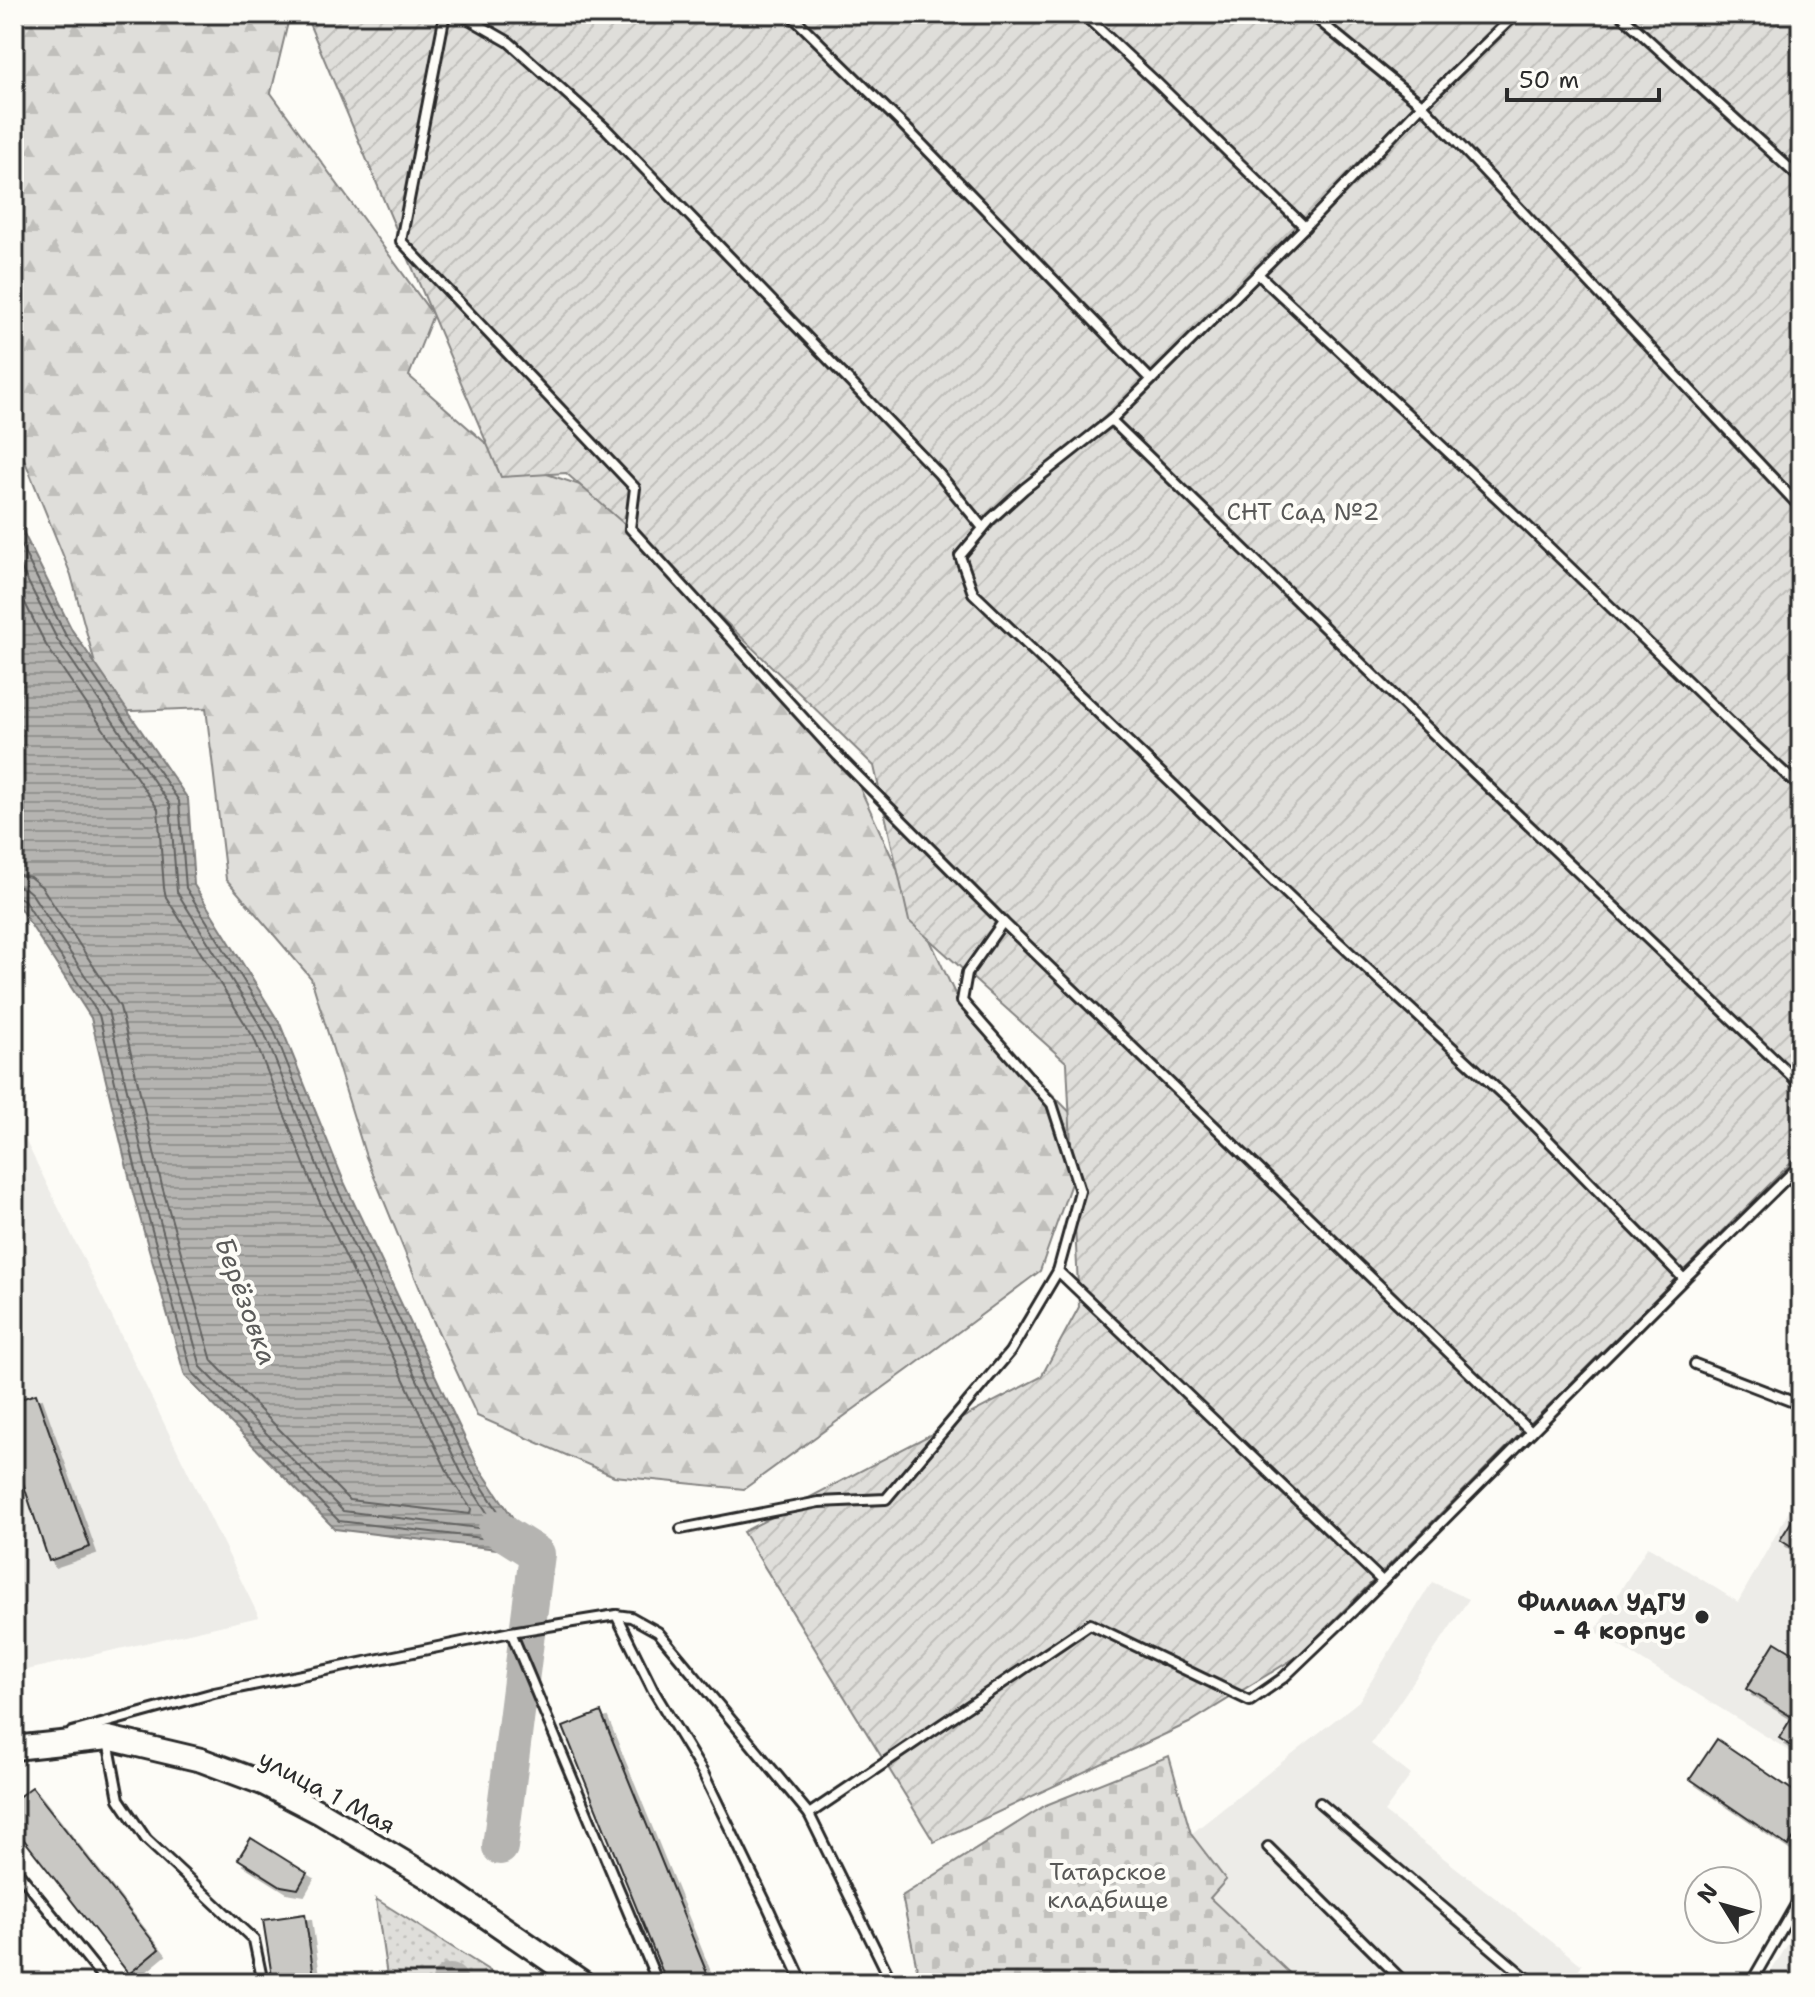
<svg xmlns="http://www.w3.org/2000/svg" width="1815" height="1997" font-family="'Shantell Sans',sans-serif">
<defs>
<pattern id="forest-firs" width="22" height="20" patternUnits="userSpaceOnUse" patternTransform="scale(2)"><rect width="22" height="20" fill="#dfdeda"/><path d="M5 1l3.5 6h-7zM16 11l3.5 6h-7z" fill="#c0bfbb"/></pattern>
<pattern id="cemetery-stones" width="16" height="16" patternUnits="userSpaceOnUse" patternTransform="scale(2)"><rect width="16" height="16" fill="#dfdeda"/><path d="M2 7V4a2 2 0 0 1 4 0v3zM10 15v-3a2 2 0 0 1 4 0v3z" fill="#c0bfbb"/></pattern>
<pattern id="park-dots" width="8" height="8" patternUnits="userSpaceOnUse" patternTransform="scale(2)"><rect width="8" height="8" fill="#dfdeda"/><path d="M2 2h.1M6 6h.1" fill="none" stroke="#c0bfbb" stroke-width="1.8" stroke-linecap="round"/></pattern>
<pattern id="garden-furrows" width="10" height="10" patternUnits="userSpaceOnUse" patternTransform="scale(2)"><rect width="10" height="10" fill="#dfdeda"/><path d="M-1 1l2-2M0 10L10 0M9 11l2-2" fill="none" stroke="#c0bfbb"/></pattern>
<pattern id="water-rules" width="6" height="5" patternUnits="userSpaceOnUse" patternTransform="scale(2)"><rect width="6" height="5" fill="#b5b4b1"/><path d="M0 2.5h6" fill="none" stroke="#939390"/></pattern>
<filter id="shadow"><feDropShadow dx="6" dy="6" stdDeviation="0" flood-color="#0004"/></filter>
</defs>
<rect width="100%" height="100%" fill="#fdfcf7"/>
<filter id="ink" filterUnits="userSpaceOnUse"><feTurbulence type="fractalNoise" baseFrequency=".0125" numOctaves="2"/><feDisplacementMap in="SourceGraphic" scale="16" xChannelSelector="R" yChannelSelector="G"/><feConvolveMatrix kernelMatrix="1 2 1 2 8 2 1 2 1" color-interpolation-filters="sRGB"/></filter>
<g filter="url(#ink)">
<g fill="#edece8">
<polygon points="14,1117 259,1617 14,1673"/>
<polygon points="1801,1490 1801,1758 1595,1631 1648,1546 1738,1602"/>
<polygon points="1432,1582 1469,1599 1371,1744 1411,1775 1384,1812 1582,1965 1571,1983 1300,1983 1210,1898 1191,1834 1359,1701"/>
<polygon points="1801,1923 1801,1983 1775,1983 1767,1978"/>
</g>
<polygon fill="url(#forest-firs)" stroke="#858482" stroke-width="2" points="14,14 290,14 271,93 433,315 409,376 505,460 607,494 853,773 955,994 1089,1132 1040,1271 909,1369 744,1489 614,1476 477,1416 431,1316 366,1157 311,978 226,879 206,708 108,712 71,575 14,434"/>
<polygon fill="url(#cemetery-stones)" stroke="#858482" stroke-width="2" points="1169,1756 1191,1834 1226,1880 1210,1898 1300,1983 920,1983 902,1896 1046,1805"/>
<polygon fill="url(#park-dots)" stroke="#858482" stroke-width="2" points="376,1899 509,1983 388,1983"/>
<polygon fill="url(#garden-furrows)" stroke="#858482" stroke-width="2" points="321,14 1801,14 1801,1153 1298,1656 1189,1723 934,1842 743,1532 1041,1377 1079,1307 1067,1063 909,921 874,766 630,529 566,473 501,477 308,21"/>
<polygon fill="url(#water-rules)" stroke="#7e7d7b" stroke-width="2" points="14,514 72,630 188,799 194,885 280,1024 344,1182 477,1464 537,1554 335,1529 185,1376 133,1193 91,1018 14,899"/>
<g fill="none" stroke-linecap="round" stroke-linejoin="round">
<g stroke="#626261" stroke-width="2">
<polyline points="14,532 65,634 179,801 186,888 273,1028 336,1186 470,1468 515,1537 515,1542 339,1521 192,1372 141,1191 99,1015 24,900 19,897 14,896"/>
<polyline points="14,554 57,639 170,805 177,892 264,1032 327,1190 461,1472 495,1525 494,1530 343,1511 201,1367 151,1189 108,1011 32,894 25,888 14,886"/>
<polyline points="14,581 46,645 158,809 164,888 166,897 254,1038 316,1194 450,1477 471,1509 470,1514 349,1500 212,1361 162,1186 120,1007 42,887 30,877 14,874"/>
</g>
<g stroke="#b5b4b1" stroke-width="36">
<polyline points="496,1528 537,1554 500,1847"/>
<polyline points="450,1983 450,1982"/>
</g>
</g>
<g fill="#c9c8c4" stroke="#2b2b2b" stroke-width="2" filter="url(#shadow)">
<polygon points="36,1394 90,1547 49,1561 14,1456 14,1401"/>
<polygon points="1801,1506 1801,1553 1780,1540"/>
<polygon points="1775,1642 1801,1658 1801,1752 1779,1738 1792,1717 1746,1689"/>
<polygon points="601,1712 711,1983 667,1983 563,1727"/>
<polygon points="1717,1739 1801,1796 1801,1827 1788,1846 1690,1779"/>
<polygon points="32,1787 159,1949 129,1974 14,1827 14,1800"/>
<polygon points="251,1838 307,1873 298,1889 281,1886 238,1859"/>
<polygon points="305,1914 315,1983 273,1983 263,1920"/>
</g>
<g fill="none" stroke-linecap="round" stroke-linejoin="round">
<g stroke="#2b2b2b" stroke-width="14">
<g id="service">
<polyline points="445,14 401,241 635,488 630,528 838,756 1003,922 967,973 962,1001 1052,1104 1080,1191 1058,1271 1382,1581"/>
<polyline points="460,14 509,42 605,128 939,474 983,528"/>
<polyline points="790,14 903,125 1151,380"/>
<polyline points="1083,14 1157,83 1305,227"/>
<polyline points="1311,14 1422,105 1801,508"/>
<polyline points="1516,14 1422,105 1305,227 1111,420 1024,489 991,519 960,556 973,593 1309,915 1512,1103 1684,1279 1801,1164"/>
<polyline points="1620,14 1801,179"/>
<polyline points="106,18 113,14"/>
<polyline points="1258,274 1528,527 1740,732 1801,788"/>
<polyline points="1111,420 1475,774 1801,1085"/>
<polyline points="1003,922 1531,1432"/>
<polyline points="1695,1364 1801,1405"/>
<polyline points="681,1529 819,1502 886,1499 1010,1352 1058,1271"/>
<polyline points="616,1615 653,1690 703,1773 768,1907 803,1983"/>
<polyline points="72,1732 214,1693 511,1632"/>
<polyline points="108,1741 119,1799 146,1839 254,1940 263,1983"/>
<polyline points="1320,1803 1525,1977 1521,1983"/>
<polyline points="809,1814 1090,1624 1250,1701 1283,1678 1355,1609 1684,1279"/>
<polyline points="1268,1847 1405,1983"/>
<polyline points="14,1867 107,1983"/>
<polyline points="1525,1977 1536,1983"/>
<polyline points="1752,1981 1801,1896"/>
<polyline points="658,1983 511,1632 616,1615 631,1617 658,1632 809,1814 892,1983"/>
</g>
</g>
<g stroke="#2b2b2b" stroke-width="28">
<polyline id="secondary" points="14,1748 108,1738 201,1760 265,1784 321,1813 435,1881 583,1983"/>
</g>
<use href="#service" stroke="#fdfcf7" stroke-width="8"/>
<use href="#secondary" stroke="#fdfcf7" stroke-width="22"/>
</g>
</g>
<circle fill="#2b2b2b" stroke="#fdfcf7" stroke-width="3" cx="1702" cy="1617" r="8"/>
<g text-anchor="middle" stroke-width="8" stroke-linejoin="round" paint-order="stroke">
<g font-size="24" fill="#585857" stroke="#fdfcf7">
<text x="1303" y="520">СНТ Сад №2</text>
<text x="1108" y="1880">Татарское<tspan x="1108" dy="28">кладбище</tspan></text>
</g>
<g font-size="24" font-weight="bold" fill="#2b2b2b" stroke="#fdfcf7" text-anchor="end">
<text x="1686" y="1611">Филиал УдГУ<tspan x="1686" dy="28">- 4 корпус</tspan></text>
</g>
<g font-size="24" fill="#2b2b2b" stroke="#fdfcf7">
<text transform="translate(327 1792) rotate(28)" y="8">улица 1 Мая</text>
</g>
<g font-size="26" font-style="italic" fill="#5b5b5a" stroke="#fdfcf7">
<text transform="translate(246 1301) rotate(70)" y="9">Берёзовка</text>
</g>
</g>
<rect width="1815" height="1997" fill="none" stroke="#fdfcf7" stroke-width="48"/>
<rect x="24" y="24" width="1767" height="1949" fill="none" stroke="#2b2b2b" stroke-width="3" filter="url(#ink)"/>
<g transform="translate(1723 1905) rotate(307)"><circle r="38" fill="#fdfcf7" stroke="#a9a8a5" stroke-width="2"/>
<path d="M0-6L14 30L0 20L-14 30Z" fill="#2b2b2b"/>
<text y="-12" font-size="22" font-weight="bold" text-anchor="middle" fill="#2b2b2b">N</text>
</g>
<path d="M1507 88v12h152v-12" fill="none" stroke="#2b2b2b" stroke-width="4"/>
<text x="1519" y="88" font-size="24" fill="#2b2b2b" stroke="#fdfcf7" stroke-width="6" paint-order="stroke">50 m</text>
</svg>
